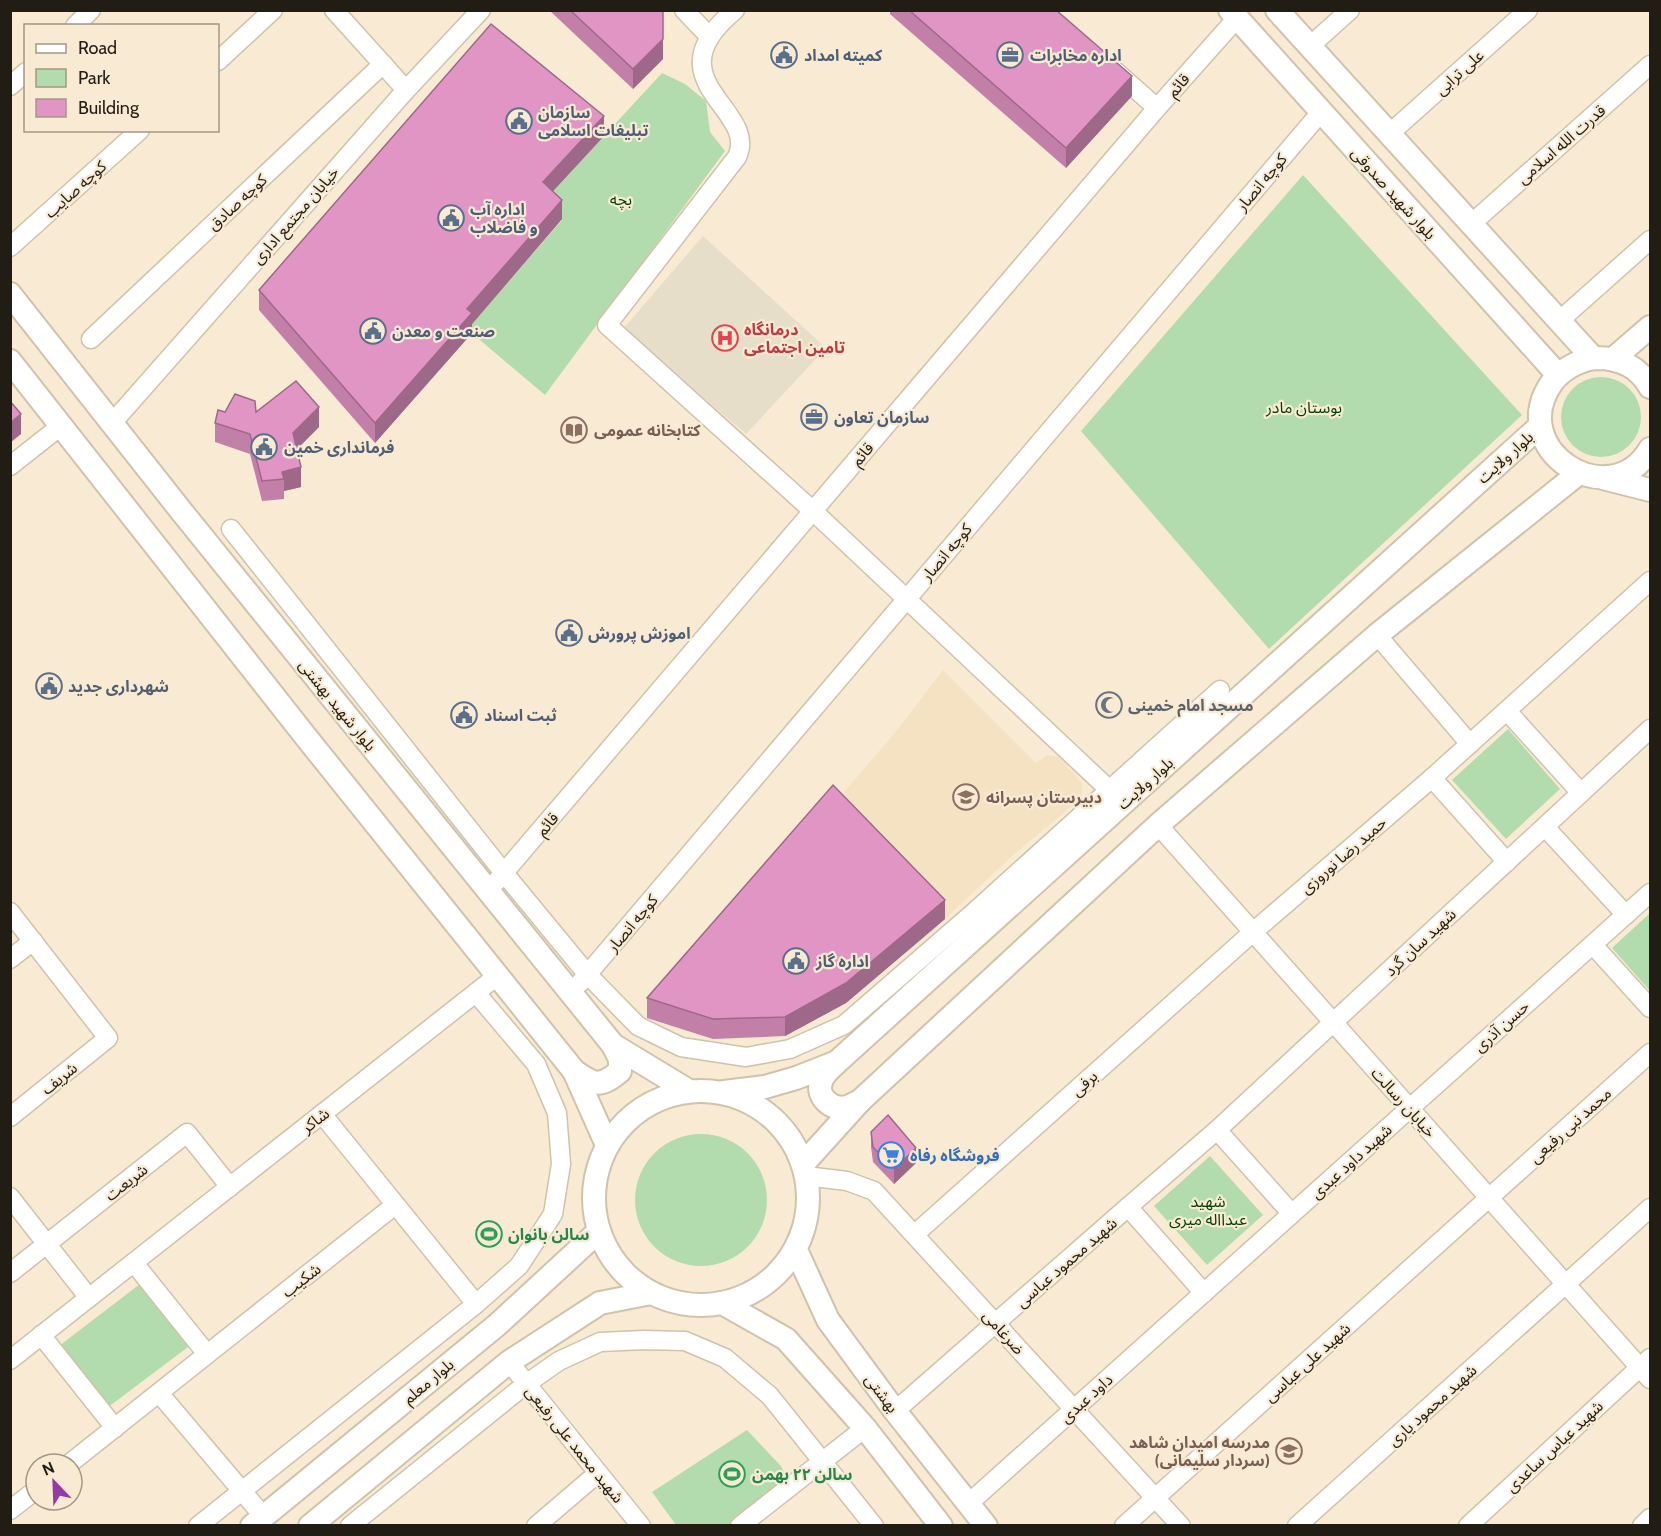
<svg xmlns="http://www.w3.org/2000/svg" width="1661" height="1536" font-family="Cabin,'Noto Sans Arabic',sans-serif">
<rect width="100%" height="100%" fill="#f9ebd3"/>
<polygon fill="#f4e2c3" points="943,670 1036,763 1047,755 1059,757 1082,783 1082,798 1012,856 945,919 833,805 898,729"/>
<polygon fill="#e7dec9" points="703,236 826,348 746,434 623,329"/>
<g fill="#b2dcad">
<polygon points="662,73 685,84 706,101 710,132 725,151 545,395 467,329 562,220 542,203"/>
<polygon points="1303,175 1522,415 1269,649 1081,431"/>
<circle cx="1601" cy="417" r="40"/>
<polygon points="1508,729 1560,789 1506,839 1452,780"/>
<polygon points="1650,913 1650,991 1612,948"/>
<circle cx="701" cy="1200" r="66"/>
<polygon points="1210,1156 1263,1215 1207,1265 1154,1206"/>
<polygon points="140,1284 188,1347 107,1408 59,1346"/>
<polygon points="747,1430 781,1466 790,1483 730,1525 676,1525 652,1492"/>
</g>
<g fill="none" stroke-linecap="round" stroke-linejoin="round">
<g stroke="#d0c2ab" stroke-width="21">
<g id="minor">
<polyline points="334,10 406,90"/>
<polyline points="684,10 709,36"/>
<path d="M735,10c-86,71 25,99 2,147l-130,168 206,186 304,286"/>
<polyline points="75,26 91,10"/>
<polyline points="1310,46 1350,10"/>
<polyline points="218,61 273,10"/>
<polyline points="1114,70 1157,108"/>
<polyline points="10,86 26,72"/>
<polyline points="1389,134 1528,10"/>
<polyline points="1471,224 1650,65"/>
<polyline points="10,247 140,130"/>
<polyline points="1559,321 1650,240"/>
<polyline points="91,339 383,64"/>
<polyline points="113,422 406,90 481,10"/>
<polyline points="10,466 62,425"/>
<polyline points="231,529 504,873 588,975 638,1026 681,1047 746,1057 790,1049 844,1025 972,914 1220,690"/>
<polyline points="1377,635 1470,744"/>
<polyline points="1507,711 1581,793"/>
<polyline points="1158,825 1650,1379"/>
<polyline points="1545,827 1626,915"/>
<polyline points="1507,862 1432,778 1650,581"/>
<polyline points="496,882 1157,108 1237,18"/>
<polyline points="10,912 108,1038 10,1117"/>
<polyline points="1593,945 1650,1008"/>
<polyline points="10,959 33,941"/>
<polyline points="580,983 1321,112"/>
<polyline points="322,1114 476,1304"/>
<polyline points="1217,1130 1292,1214"/>
<polyline points="806,1176 847,1181 874,1191 1181,1526"/>
<polyline points="10,1197 89,1298"/>
<polyline points="915,1234 1253,932 1432,778"/>
<polyline points="134,1263 207,1354"/>
<polyline points="10,1273 187,1133 230,1187"/>
<polyline points="1204,1293 1128,1207 1217,1130 1650,729"/>
<polyline points="41,1335 115,1428"/>
<polyline points="10,1360 497,976"/>
<polyline points="509,1362 641,1526"/>
<polyline points="159,1393 264,1517"/>
<polyline points="895,1411 1128,1207"/>
<polyline points="69,1464 395,1205"/>
<polyline points="968,1504 1650,893"/>
<polyline points="10,1510 36,1490"/>
<polyline points="198,1526 476,1304 519,1266 553,1214 561,1164 557,1113 536,1064 476,993"/>
<polyline points="350,1526 526,1384 559,1361 600,1342 644,1340 685,1341 725,1358 770,1396 874,1526"/>
<polyline points="536,1526 598,1473"/>
<polyline points="740,1526 865,1428"/>
<polyline points="1124,1526 1650,1053"/>
<polyline points="1297,1526 1650,1208"/>
<polyline points="1468,1526 1650,1358"/>
<polyline points="1642,1526 1650,1518"/>
</g>
</g>
<g stroke="#d0c2ab" stroke-width="26">
<g id="major">
<polyline points="1230,10 1558,375"/>
<polyline points="1277,10 1593,358"/>
<polyline points="10,294 182,512 613,1045 689,1091"/>
<polyline points="1613,359 1650,327"/>
<polyline points="10,361 306,737 574,1071 607,1145"/>
<path d="M1650,387c-11,-20 -31,-29 -53,-29 -17,1 -34,11 -44,23 -50,68 57,136 97,68"/>
<polyline points="1603,478 1650,490"/>
<path d="M836,1063c-6,6 -13,11 -15,19 -5,15 11,29 26,25 4,-1 9,-4 13,-6"/>
<path d="M574,1071c20,14 26,17 46,0v-12l-7,-14"/>
<circle cx="701" cy="1198" r="107"/>
<polyline points="724,1092 765,1087 796,1078 837,1062 1540,426"/>
<polyline points="804,1163 860,1101 1158,825 1377,635 1579,473"/>
<polyline points="796,1250 828,1320 895,1411 986,1526"/>
<polyline points="722,1303 786,1339 865,1428 941,1526"/>
<polyline points="252,1526 497,1325 599,1231"/>
<polyline points="310,1526 509,1362 600,1303 651,1293"/>
</g>
</g>
<use href="#minor" stroke="#fff" stroke-width="18"/>
<use href="#major" stroke="#fff" stroke-width="22"/>
</g>
<g fill="#c280a9">
<polygon points="549,10 663,10 663,59 633,89"/>
<polygon points="890,10 1056,10 1132,96 1066,168 890,14"/>
<polygon points="604,136 553,191 562,219 472,324 472,333 375,443 259,310 259,290"/>
<polygon points="256,412 319,427 297,449 301,487 284,491 284,499 262,501 250,454 215,442 215,423"/>
<polygon points="945,919 846,1003 785,1036 713,1039 647,1018 647,998"/>
<polygon points="871,1132 916,1163 894,1184 873,1162 871,1147"/>
</g>
<g fill="#9e6889">
<polygon points="663,10 663,59 633,89 633,69"/>
<polygon points="1132,76 1132,96 1066,168 1066,148"/>
<polygon points="604,116 604,136 543,202 543,182"/>
<polygon points="562,200 562,219 472,324 472,333 375,443 375,423 467,309"/>
<polygon points="319,407 319,427 293,453 293,433"/>
<polygon points="21,414 21,434 10,443 10,423"/>
<polygon points="301,467 301,487 284,491 284,479 282,472"/>
<polygon points="945,900 945,919 846,1003 785,1036 785,1017"/>
<polygon points="916,1148 916,1163 894,1184 894,1169"/>
</g>
<g fill="#e195c4" stroke="#9e6889" stroke-width="1.5">
<polygon points="570,10 663,10 663,39 633,69"/>
<polygon points="909,10 1056,10 1132,76 1066,148"/>
<polygon points="491,24 604,116 543,182 562,200 467,309 472,313 375,423 259,290"/>
<polygon points="296,381 319,407 293,433 301,467 282,472 284,479 262,481 250,434 215,423 218,410 225,412 235,394 255,401 256,412"/>
<polygon points="10,401 21,414 10,423"/>
<polygon points="833,785 945,900 846,983 785,1017 713,1019 647,998"/>
<polygon points="888,1115 916,1148 894,1169 873,1147 871,1132"/>
</g>
<defs>
<g id="civic-ring" transform="scale(1.35)"><circle r="9.5" fill="#f9ebd3" stroke="#5c6f8a" stroke-width="1.5"/><path d="M-.6-6.5H3V-4.5H.6V-3L4-1V1h2V6H-6V1h2V-1L-.6-3ZM-1.2 2.5V6h2.4V2.5Z" fill="#5c6f8a"/></g>
<g id="office-ring" transform="scale(1.35)"><circle r="9.5" fill="#f9ebd3" stroke="#5c6f8a" stroke-width="1.5"/><path d="M-6-3h4V-5.5h4V-3h4V5H-6ZM-1-4.5V-3h2v-1.5ZM-6 0V1H6V0Z" fill="#5c6f8a"/></g>
<g id="hospital-ring" transform="scale(1.35)"><circle r="9.5" fill="#f9ebd3" stroke="#e0444e" stroke-width="1.5"/><path d="M-5-5h3v3.5h4V-5h3V5h-3V1.5h-4V5h-3Z" fill="#e0444e"/></g>
<g id="library-ring" transform="scale(1.35)"><circle r="9.5" fill="#f9ebd3" stroke="#8d6e63" stroke-width="1.5"/><path d="M-6-4Q-3-5.5-.7-3.5V5Q-3 3-6 4ZM6-4Q3-5.5 .7-3.5V5Q3 3 6 4Z" fill="#8d6e63"/></g>
<g id="mosque-ring" transform="scale(1.35)"><circle r="9.5" fill="#f9ebd3" stroke="#6b7280" stroke-width="1.5"/><path d="M3.5-4.9A6 6 0 1 0 3.5 4.9A5 5 0 1 1 3.5-4.9Z" fill="#6b7280"/></g>
<g id="school-ring" transform="scale(1.35)"><circle r="9.5" fill="#f9ebd3" stroke="#8d6e63" stroke-width="1.5"/><path d="M0-5L7-2L0 1L-7-2ZM-4 1L0 2.5L4 1V4Q0 6-4 4Z" fill="#8d6e63"/></g>
<g id="supermarket-ring" transform="scale(1.35)"><circle r="9.5" fill="#f9ebd3" stroke="#3f7fe0" stroke-width="1.5"/><path d="M-6-5.5h2.5l.6 2H6L4.5 2H-2.5L-4.4-4H-6ZM-1.5 3.2a1.3 1.3 0 1 0 .1 0ZM3 3.2a1.3 1.3 0 1 0 .1 0Z" fill="#3f7fe0"/></g>
<g id="stadium-ring" transform="scale(1.35)"><circle r="9.5" fill="#f9ebd3" stroke="#2e9e5b" stroke-width="1.5"/><path d="M0-5a6.5 5 0 1 0 0 10a6.5 5 0 1 0 0-10ZM-3.5-1.8h7v3.6h-7Z" fill="#2e9e5b"/></g>
</defs>
<g fill-rule="evenodd">
<use href="#civic-ring" x="784" y="55"/>
<use href="#office-ring" x="1010" y="55"/>
<use href="#civic-ring" x="519" y="121"/>
<use href="#civic-ring" x="451" y="218"/>
<use href="#civic-ring" x="373" y="331"/>
<use href="#hospital-ring" x="725" y="338"/>
<use href="#office-ring" x="814" y="417"/>
<use href="#library-ring" x="574" y="430"/>
<use href="#civic-ring" x="264" y="447"/>
<use href="#civic-ring" x="569" y="633"/>
<use href="#civic-ring" x="49" y="686"/>
<use href="#mosque-ring" x="1109" y="705"/>
<use href="#civic-ring" x="464" y="715"/>
<use href="#school-ring" x="966" y="797"/>
<use href="#civic-ring" x="796" y="961"/>
<use href="#supermarket-ring" x="891" y="1155"/>
<use href="#stadium-ring" x="489" y="1234"/>
<use href="#school-ring" x="1289" y="1451"/>
<use href="#stadium-ring" x="732" y="1474"/>
</g>
<g text-anchor="middle" stroke-width="4.5" stroke-linejoin="round" paint-order="stroke">
<g font-size="16" font-weight="bold" fill="#4e5e75" stroke="#f9ebd3" text-anchor="start">
<text x="804" y="61">کمیته امداد</text>
<text x="1030" y="61">اداره مخابرات</text>
<text x="538" y="118">سازمان<tspan x="538" dy="18">تبلیغات اسلامی</tspan></text>
<text x="470" y="215">اداره آب<tspan x="470" dy="18">و فاضلاب</tspan></text>
<text x="392" y="337">صنعت و معدن</text>
<text x="834" y="423">سازمان تعاون</text>
<text x="284" y="453">فرمانداری خمین</text>
<text x="588" y="639">اموزش پرورش</text>
<text x="68" y="692">شهرداری جدید</text>
<text x="484" y="721">ثبت اسناد</text>
<text x="816" y="967">اداره گاز</text>
</g>
<g font-size="16" fill="#211c14" stroke="#f9ebd3">
<text transform="translate(1459 72) rotate(-42)" y="6">علی ترابی</text>
<text transform="translate(1178 85) rotate(-49)" y="6">قائم</text>
<text transform="translate(1561 144) rotate(-41)" y="6">قدرت الله اسلامی</text>
<text transform="translate(1261 182) rotate(-50)" y="6">کوچه انصار</text>
<text transform="translate(75 189) rotate(-42)" y="6">کوچه صایب</text>
<text transform="translate(1394 193) rotate(48)" y="6">بلوار شهید صدوقی</text>
<text transform="translate(237 202) rotate(-43)" y="6">کوچه صادق</text>
<text transform="translate(295 215) rotate(-49)" y="6">خیابان مجتمع اداری</text>
<text transform="translate(862 454) rotate(-50)" y="6">قائم</text>
<text transform="translate(1505 457) rotate(-42)" y="6">بلوار ولایت</text>
<text transform="translate(946 552) rotate(-50)" y="6">کوچه انصار</text>
<text transform="translate(338 705) rotate(51)" y="6">بلوار شهید بهشتی</text>
<text transform="translate(1145 783) rotate(-42)" y="6">بلوار ولایت</text>
<text transform="translate(547 824) rotate(-50)" y="6">قائم</text>
<text transform="translate(1343 855) rotate(-41)" y="6">حمید رضا نوروزی</text>
<text transform="translate(632 923) rotate(-50)" y="6">کوچه انصار</text>
<text transform="translate(1420 942) rotate(-43)" y="6">شهید سان گرد</text>
<text transform="translate(1501 1026) rotate(-42)" y="6">حسن آذری</text>
<text transform="translate(59 1078) rotate(-39)" y="6">شریف</text>
<text transform="translate(1084 1083) rotate(-42)" y="6">برفی</text>
<text transform="translate(1404 1102) rotate(48)" y="6">خیابان رسالت</text>
<text transform="translate(315 1120) rotate(-38)" y="6">شاکر</text>
<text transform="translate(1570 1125) rotate(-42)" y="6">محمد نبی رفیعی</text>
<text transform="translate(1351 1161) rotate(-42)" y="6">شهید داود عبدی</text>
<text transform="translate(126 1182) rotate(-38)" y="6">شریعت</text>
<text transform="translate(1066 1262) rotate(-41)" y="6">شهید محمود عباسی</text>
<text transform="translate(301 1280) rotate(-38)" y="6">شکیب</text>
<text transform="translate(1004 1332) rotate(48)" y="6">ضرغامی</text>
<text transform="translate(1307 1362) rotate(-42)" y="6">شهید علی عباسی</text>
<text transform="translate(428 1381) rotate(-40)" y="6">بلوار معلم</text>
<text transform="translate(882 1393) rotate(53)" y="6">بهشتی</text>
<text transform="translate(1086 1398) rotate(-42)" y="6">داود عبدی</text>
<text transform="translate(1432 1405) rotate(-42)" y="6">شهید محمود یاری</text>
<text transform="translate(575 1444) rotate(51)" y="6">شهید محمد علی رفیعی</text>
<text transform="translate(1554 1446) rotate(-43)" y="6">شهید عباس ساعدی</text>
</g>
<g font-size="16" fill="#003f00" stroke="#f9ebd3">
<text x="621" y="205">بچه</text>
<text x="1304" y="413">بوستان مادر</text>
<text x="1208" y="1207">شهید<tspan x="1208" dy="18">عبدااله میری</tspan></text>
</g>
<g font-size="16" font-weight="bold" fill="#be3a42" stroke="#f9ebd3" text-anchor="start">
<text x="744" y="335">درمانگاه<tspan x="744" dy="18">تامین اجتماعی</tspan></text>
</g>
<g font-size="16" font-weight="bold" fill="#785e54" stroke="#f9ebd3" text-anchor="start">
<text x="594" y="436">کتابخانه عمومی</text>
<text x="986" y="803">دبیرستان پسرانه</text>
<text x="1270" y="1448" text-anchor="end">مدرسه امیدان شاهد<tspan x="1270" dy="18">(سردار سلیمانی)</tspan></text>
</g>
<g font-size="16" font-weight="bold" fill="#5b616d" stroke="#f9ebd3" text-anchor="start">
<text x="1128" y="711">مسجد امام خمینی</text>
</g>
<g font-size="16" font-weight="bold" fill="#366cbe" stroke="#f9ebd3" text-anchor="start">
<text x="910" y="1161">فروشگاه رفاه</text>
</g>
<g font-size="16" font-weight="bold" fill="#27864d" stroke="#f9ebd3" text-anchor="start">
<text x="508" y="1240">سالن بانوان</text>
<text x="752" y="1480">سالن ۲۲ بهمن</text>
</g>
</g>
<rect width="1661" height="1536" fill="none" stroke="#211c14" stroke-width="24"/>
<rect x="24" y="24" width="195" height="108" fill="#f9ebd3" stroke="#a39887" stroke-width="1.5"/>
<rect x="36" y="44" width="30" height="9" fill="#ffffff" stroke="#a39887" stroke-width="1.5"/>
<text x="78" y="54" font-size="18" fill="#211c14">Road</text>
<rect x="36" y="69" width="30" height="18" fill="#b2dcad" stroke="#a39887" stroke-width="1.5"/>
<text x="78" y="84" font-size="18" fill="#211c14">Park</text>
<rect x="36" y="99" width="30" height="18" fill="#e195c4" stroke="#a39887" stroke-width="1.5"/>
<text x="78" y="114" font-size="18" fill="#211c14">Building</text>
<g transform="translate(54 1482) rotate(337)"><circle r="28" fill="#f9ebd3" stroke="#a39887" stroke-width="1.5"/>
<path d="M0-4.5L10 22L0 15L-10 22Z" fill="#983aa3"/>
<text y="-9" font-size="16" font-weight="bold" text-anchor="middle" fill="#211c14">N</text>
</g>
</svg>
